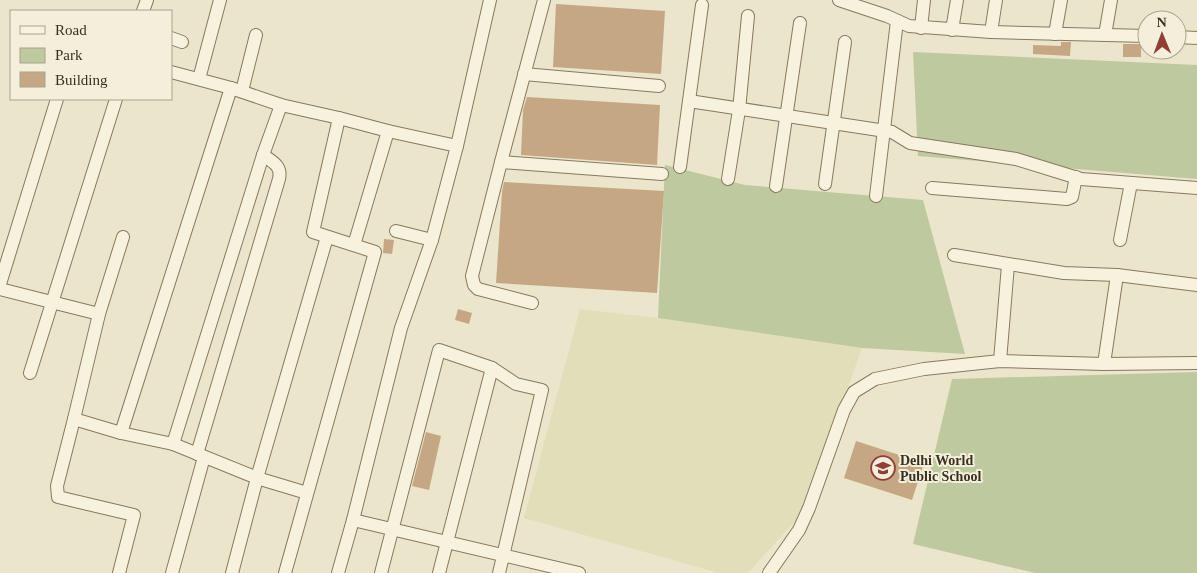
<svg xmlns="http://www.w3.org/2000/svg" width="1197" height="573" font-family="Georgia,serif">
<rect width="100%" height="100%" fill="#ebe5cb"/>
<polygon fill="#e0dfb9" points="580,309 658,318 862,348 804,511 748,573 719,573 524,518"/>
<g fill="#bfc99f">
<polygon points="913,52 1197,65 1197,179 918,156"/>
<polygon points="665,165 745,185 923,200 965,354 862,348 658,318"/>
<polygon points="1197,372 1197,573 1035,573 913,544 952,379"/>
</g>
<g fill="#c6a784">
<polygon points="556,4 665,11 661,74 553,67"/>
<polygon points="1061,42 1071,42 1070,56 1033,54 1033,45 1061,46"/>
<rect x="1123" y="44" width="18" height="13"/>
<polygon points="527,97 660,105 657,165 521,155 523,110"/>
<polygon points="504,182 664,191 657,293 496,283 502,192"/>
<polygon points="384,239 394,240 392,254 383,253"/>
<polygon points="458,309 472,313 469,324 455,320"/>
<polygon points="426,432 441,436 429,490 412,486"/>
<polygon points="856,441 924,463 912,500 844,478"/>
</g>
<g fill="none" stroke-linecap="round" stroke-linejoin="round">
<g stroke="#877960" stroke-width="14">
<g id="minor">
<polyline points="839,0 887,16 909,26 991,32 1147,36"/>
<polyline points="143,11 147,0"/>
<polyline points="921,28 924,0"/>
<polyline points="952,30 957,0"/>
<polyline points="991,32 996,0"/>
<polyline points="1055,34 1061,0"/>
<polyline points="1105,35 1111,0"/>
<polyline points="1177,37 1197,38"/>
<polyline points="171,38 182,42"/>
<polyline points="171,72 231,88 281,105 339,118 388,131 457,146"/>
<polyline points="524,74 659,86"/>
<polyline points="199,79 220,0"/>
<polyline points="242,91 256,35"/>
<polyline points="689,101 892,132 910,143 1016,159 1081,179 1197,188"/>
<polyline points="501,162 662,174"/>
<polyline points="680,167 702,5"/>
<polyline points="728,179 739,110 748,16"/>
<polyline points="825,184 845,42"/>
<polyline points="776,186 800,23"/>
<polyline points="932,188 1067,199 1072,197 1076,177"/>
<polyline points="876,196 897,21"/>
<polyline points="396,231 432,240"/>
<polyline points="123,237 99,314 74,419 121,433 173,444 263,155 281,105"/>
<polyline points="1120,240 1131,183"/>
<polyline points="354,245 388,131"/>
<polyline points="954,255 1064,273 1117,275 1197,285"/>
<polyline points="0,284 57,99"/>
<polyline points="0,289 99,314"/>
<polyline points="532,303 478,289 474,285 472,276 501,162 544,0"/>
<polyline points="1000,361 1008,265"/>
<polyline points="1104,364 1117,275"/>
<polyline points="492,368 516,384 542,390 499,573"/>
<polyline points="30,373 116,99"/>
<polyline points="74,419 57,486 58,497 134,515 119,573"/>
<polyline points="121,433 231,88"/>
<polyline points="173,444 257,478 232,573"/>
<path d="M197,454l82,-275c3,-13 -6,-17 -16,-24"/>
<polyline points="307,493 257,478 327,237"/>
<polyline points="353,520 579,573"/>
<polyline points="172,573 204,457"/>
<polyline points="285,573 375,252 313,232 339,118"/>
<polyline points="338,573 353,520 401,328 432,240 457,146 490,0"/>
<polyline points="381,573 439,350 492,368 439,573"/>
<polyline points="769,573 799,530 809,508 844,410 854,392 875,379 924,369 1000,361 1104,364 1197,363"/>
</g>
</g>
<use href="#minor" stroke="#f7f2de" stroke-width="12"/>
</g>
<defs>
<g id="school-ring" transform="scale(1.25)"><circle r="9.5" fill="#f3efda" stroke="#913f35" stroke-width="1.5"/><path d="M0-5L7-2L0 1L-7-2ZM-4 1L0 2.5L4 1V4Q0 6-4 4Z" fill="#913f35"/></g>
</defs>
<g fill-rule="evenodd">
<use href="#school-ring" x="883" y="468"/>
</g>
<g text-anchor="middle" stroke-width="4" stroke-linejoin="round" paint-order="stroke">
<g font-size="14" font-weight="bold" fill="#393022" stroke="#f3efda" text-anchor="start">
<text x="900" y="465">Delhi World<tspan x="900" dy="16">Public School</tspan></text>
</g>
</g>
<rect x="10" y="10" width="162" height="90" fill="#f3efda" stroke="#a9a390"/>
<rect x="20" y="26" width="25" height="8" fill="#f7f2de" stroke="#a9a390"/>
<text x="55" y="35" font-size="15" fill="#393022">Road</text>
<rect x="20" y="48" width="25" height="15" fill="#bfc99f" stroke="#a9a390"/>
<text x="55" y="60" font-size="15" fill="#393022">Park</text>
<rect x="20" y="72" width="25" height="15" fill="#c6a784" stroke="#a9a390"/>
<text x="55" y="85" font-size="15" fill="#393022">Building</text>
<g transform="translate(1162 35) rotate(359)"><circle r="24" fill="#f3efda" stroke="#a9a390"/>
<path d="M0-4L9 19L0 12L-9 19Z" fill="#913f35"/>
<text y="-8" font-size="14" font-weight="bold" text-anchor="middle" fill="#393022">N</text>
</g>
</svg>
